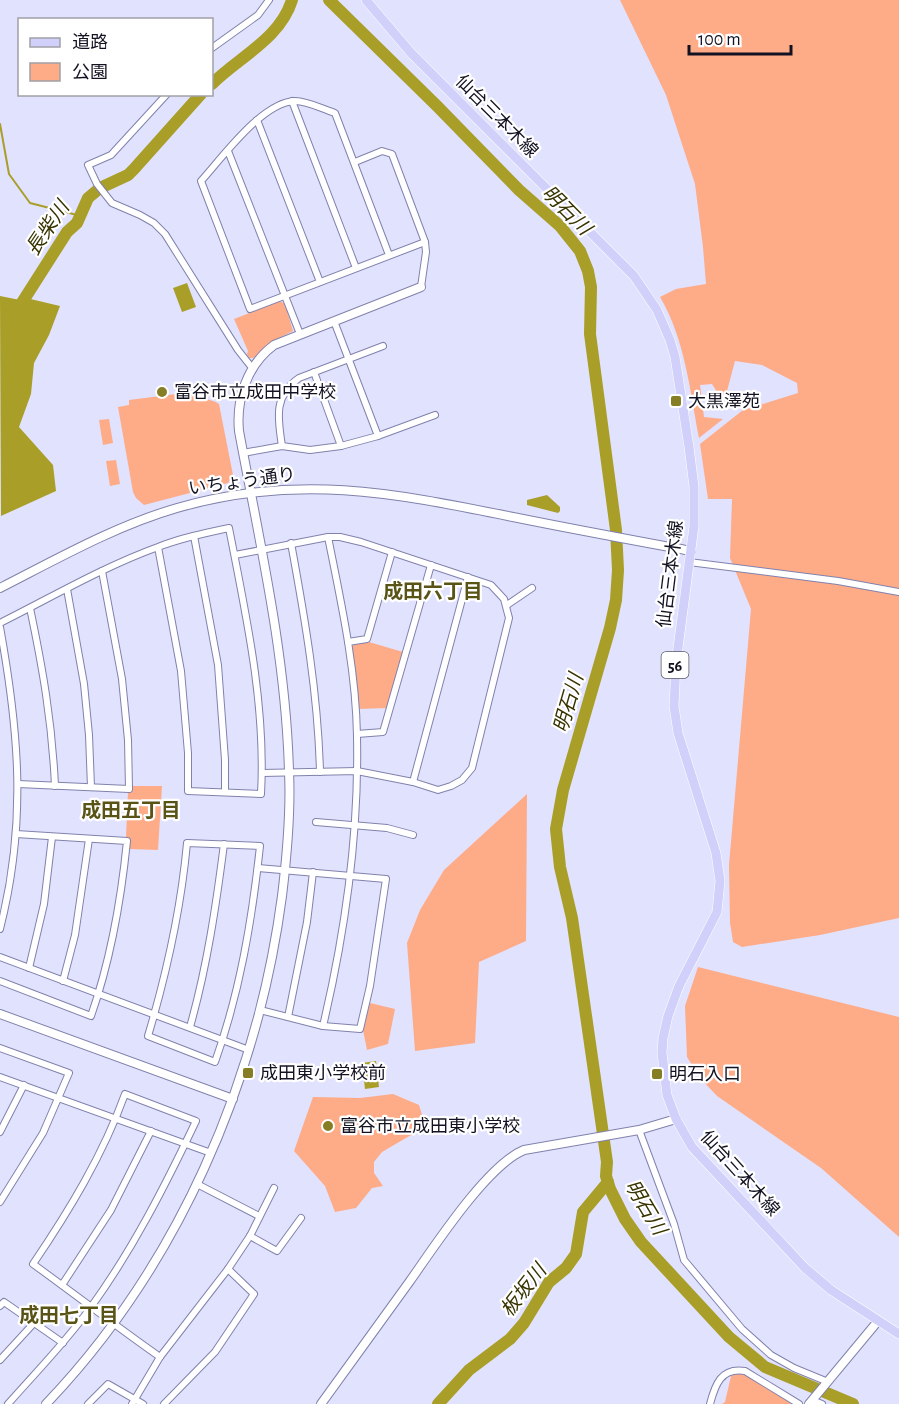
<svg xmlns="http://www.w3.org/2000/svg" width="899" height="1404" font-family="'Alegreya Sans','Noto Sans JP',sans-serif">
<rect width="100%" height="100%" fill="#e1e2fe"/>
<g fill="#feab88">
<path d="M620,0h279v918l-79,17 -78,12 -9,-5 -3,-19 -1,-58 22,-256 -21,-51 2,-59h-24l-8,-55 43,-34 55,-17 -1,-10 -35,-18 -27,-4 -9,34h-7l-7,-11 -12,1 4,32 19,2 -24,19c-9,-47 -14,-99 -39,-141l16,-8 30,-5 -3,-37 -8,-63 -29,-89z"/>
<polygon points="280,301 285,304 293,331 273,341 253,358 249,358 247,354 248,351 234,319"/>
<path d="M192,392c8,8 18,6 27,12l14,71 -5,8 -84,22 -8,-7 -3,-6 -15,-85 11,-2v-5z"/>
<polygon points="109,419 113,443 103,445 99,420"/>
<polygon points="116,460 120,484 110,486 106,461"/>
<polygon points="369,642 403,652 387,708 358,709 351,648 354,644"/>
<polygon points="132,786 162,786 158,850 129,849 129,838 126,837 128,792 132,792"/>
<polygon points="527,794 526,941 479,962 475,1043 415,1051 407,943 420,910 444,870"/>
<polygon points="698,967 899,1017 899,1237 821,1168 717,1096 700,1078 687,1057 685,1006"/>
<polygon points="370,1003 395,1009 388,1044 367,1050 363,1030"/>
<polygon points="393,1094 419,1105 423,1118 418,1131 382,1152 374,1162 374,1173 383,1186 372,1188 356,1208 335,1212 325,1186 294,1151 313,1097 360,1098"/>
<polygon points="739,1373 747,1376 793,1404 722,1404 725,1402 731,1376"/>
</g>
<g fill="#a99e27">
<polygon points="187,283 196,307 182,312 173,288"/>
<polygon points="0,296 20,300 22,297 60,306 49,335 34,363 31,394 19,427 53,465 56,491 1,516"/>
<polygon points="547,495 560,507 560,511 558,513 527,505 527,500"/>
<polygon points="376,1061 379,1087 365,1089 362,1063"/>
</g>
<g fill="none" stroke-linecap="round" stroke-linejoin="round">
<polyline stroke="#a99e27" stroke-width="2" points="0,124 9,174 30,203 81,216"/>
<g stroke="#a99e27" stroke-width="12">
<polyline points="329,0 437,106 519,190 560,226 580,251 588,271 591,287 590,334 616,530 618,570 616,600 610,628 563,790 556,829 560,867 572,918 607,1162 606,1176 610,1189 625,1219 641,1242 729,1337 765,1367 853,1404"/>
<path d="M212,84c27,-27 68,-45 80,-84"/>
<polyline points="16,312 67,232 77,223 88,198 100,188 128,175 134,169 201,94"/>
<polyline points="438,1404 469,1370 510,1339 524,1323 549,1282 566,1268 576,1254 583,1212 608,1182"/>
</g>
<g stroke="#8182ac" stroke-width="8">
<g id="street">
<polyline points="212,48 258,15 269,0"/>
<polyline points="167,94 111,155 88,165 97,184 112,203 140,215 154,223 165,234 238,350 253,369"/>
<polyline points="292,101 356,268"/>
<polyline points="257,120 320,282"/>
<polyline points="228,151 300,334"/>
<polyline points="355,162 382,151 392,154 425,242 426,252 421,287"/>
<path d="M389,255l-54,-142c-13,-4 -27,-12 -40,-12 -33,1 -73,57 -94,80l49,128 175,-67"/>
<polyline points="334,321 378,436"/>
<polyline points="314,372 341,446"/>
<path d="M282,446c-4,-27 -9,-50 17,-68l84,-32"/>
<polyline points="243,453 282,446 310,450 341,446 378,436 435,415"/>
<polyline points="194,536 218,665 225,760 225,792"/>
<path d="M291,543c14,76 27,151 29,229"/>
<polyline points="235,555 328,537 340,537 361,542 491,585 504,599 509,618 472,768 462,780 451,786 438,790 413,782 357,771 262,773"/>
<polyline points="689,562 838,581 899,592"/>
<polyline points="67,589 84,684 89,735 91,787"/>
<polyline points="507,605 532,588"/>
<path d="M30,608c13,62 22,114 25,178"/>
<path d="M0,623c52,-26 103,-56 158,-76 23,-9 47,-14 71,-19 17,87 37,177 32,266l-73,-3v-38l-7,-82 -23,-124"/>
<path d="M0,627c19,105 27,196 0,302"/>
<polyline points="348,642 367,639 392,552"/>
<polyline points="357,734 383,732 431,565"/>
<polyline points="413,782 468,577"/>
<polyline points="18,784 129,789 128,740 122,679 102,571"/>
<polyline points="316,822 387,828 413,835"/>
<path d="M187,843l73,3c-8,74 -20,146 -45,216l-67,-26c19,-64 33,-127 39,-193z"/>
<polyline points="258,868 386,879 370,986 360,1029 323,1026 260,1010"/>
<polyline points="0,957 249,1050"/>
<polyline points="29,968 44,904 52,837"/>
<path d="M0,981l91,35c20,-57 30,-115 36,-175l-111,-7"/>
<polyline points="63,981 75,935 89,839"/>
<polyline points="288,1017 307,922 313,872"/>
<path d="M323,1026c22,-93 36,-195 34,-290 -1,-67 -16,-134 -29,-199"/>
<path d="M190,1027c17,-60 26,-121 34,-183"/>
<polyline points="0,1048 69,1073 43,1133 0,1202"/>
<polyline points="0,1077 211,1153"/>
<polyline points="639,1130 674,1224 684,1260 742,1329 771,1355 794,1368 828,1382"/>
<polyline points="0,1132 24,1085"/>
<polyline points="197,1184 259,1216"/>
<polyline points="250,1236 277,1251 301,1218"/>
<polyline points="62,1285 111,1210 151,1131"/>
<polyline points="0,1306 4,1302 63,1343"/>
<polyline points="0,1360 34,1323"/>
<polyline points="812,1400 822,1404"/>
<path d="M8,1404c28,-32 58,-62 83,-97 42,-58 74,-121 105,-186l-71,-27c-22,61 -56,117 -92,170 43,31 84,63 127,93"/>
<polyline points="88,1404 108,1384 143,1404"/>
<polyline points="132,1404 160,1357 228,1269 250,1236 274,1188"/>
<polyline points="164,1404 215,1352 254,1294 228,1269"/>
<path d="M710,1404c5,-19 11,-37 35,-33l54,33"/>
</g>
</g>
<g stroke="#8182ac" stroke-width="10">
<g id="secondary">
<path d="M0,588c57,-29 115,-62 177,-80 121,-35 217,-15 336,9 59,12 119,23 178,34"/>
<polyline points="0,1014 233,1099"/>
<path d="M46,1404c131,-137 211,-320 236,-508 5,-41 9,-83 7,-124 -3,-116 -29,-228 -50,-341 -3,-32 8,-66 35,-86l147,-58"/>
<path d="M321,1404c30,-41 59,-82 89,-123 24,-34 77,-116 114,-131l115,-20 37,-11"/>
<polyline points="809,1404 878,1321"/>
</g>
</g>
<g stroke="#fff" stroke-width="10">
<polyline id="primary" points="366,0 411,53 634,276 657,310 670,340 675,357 689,447 694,487 694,526 676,663 674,706 678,733 716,853 720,881 717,912 679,986 668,1016 663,1038 662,1053 667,1095 676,1119 692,1147 805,1268 831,1290 899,1334"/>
</g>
<use href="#street" stroke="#fff" stroke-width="6"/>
<use href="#secondary" stroke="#fff" stroke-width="8"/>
<use href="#primary" stroke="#d0d0fa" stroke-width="9"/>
</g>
<g fill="#867e24" stroke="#fff" stroke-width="2">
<circle cx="162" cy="392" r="6"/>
<rect x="670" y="395" width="12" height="12" rx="3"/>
<rect x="242" y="1067" width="12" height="12" rx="3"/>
<rect x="651" y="1068" width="12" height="12" rx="3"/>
<circle cx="328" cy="1126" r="6"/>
</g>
<g text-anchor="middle" stroke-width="4.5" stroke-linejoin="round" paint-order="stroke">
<rect fill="#fff" stroke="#595964" stroke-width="1.5" x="661.5" y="652" width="27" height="26" rx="4.5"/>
<g font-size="16" font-weight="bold" fill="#121222">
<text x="675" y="671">56</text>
</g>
<g font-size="18" fill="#121222" stroke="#fff">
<text transform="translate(497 116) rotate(45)" y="6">仙台三本木線</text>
<text transform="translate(242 481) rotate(-8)" y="6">いちょう通り</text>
<text transform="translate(670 574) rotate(-83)" y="6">仙台三本木線</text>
<text transform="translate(740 1173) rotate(48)" y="6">仙台三本木線</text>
</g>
<g font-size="18" fill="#121222" stroke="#fff" text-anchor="start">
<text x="174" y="398">富谷市立成田中学校</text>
<text x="688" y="407">大黒澤苑</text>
<text x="260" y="1079">成田東小学校前</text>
<text x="669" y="1080">明石入口</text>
<text x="340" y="1132">富谷市立成田東小学校</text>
</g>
<g font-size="20" font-style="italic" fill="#383402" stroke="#fff">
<text transform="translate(567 210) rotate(45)" y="7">明石川</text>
<text transform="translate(47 228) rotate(-56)" y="7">長柴川</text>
<text transform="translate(568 703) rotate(-74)" y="7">明石川</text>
<text transform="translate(646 1207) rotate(59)" y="7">明石川</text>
<text transform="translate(523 1290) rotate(-52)" y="7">板坂川</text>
</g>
<g font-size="20" font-weight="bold" fill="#595316" stroke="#fff">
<text x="433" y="598">成田六丁目</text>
<text x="131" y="817">成田五丁目</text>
<text x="69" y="1322">成田七丁目</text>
</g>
</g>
<rect x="18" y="18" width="195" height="78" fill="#ffffff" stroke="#a0a0a7" stroke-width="1.5"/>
<rect x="30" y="38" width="30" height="9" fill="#d0d0fa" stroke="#a0a0a7" stroke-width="1.5"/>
<text x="72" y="48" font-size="18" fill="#121222">道路</text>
<rect x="30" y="63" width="30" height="18" fill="#feab88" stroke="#a0a0a7" stroke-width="1.5"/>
<text x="72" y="78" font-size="18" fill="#121222">公園</text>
<path d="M689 45v9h102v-9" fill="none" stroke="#121222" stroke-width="3"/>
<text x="698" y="45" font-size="18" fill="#121222" stroke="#ffffff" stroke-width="4.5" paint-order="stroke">100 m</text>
</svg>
